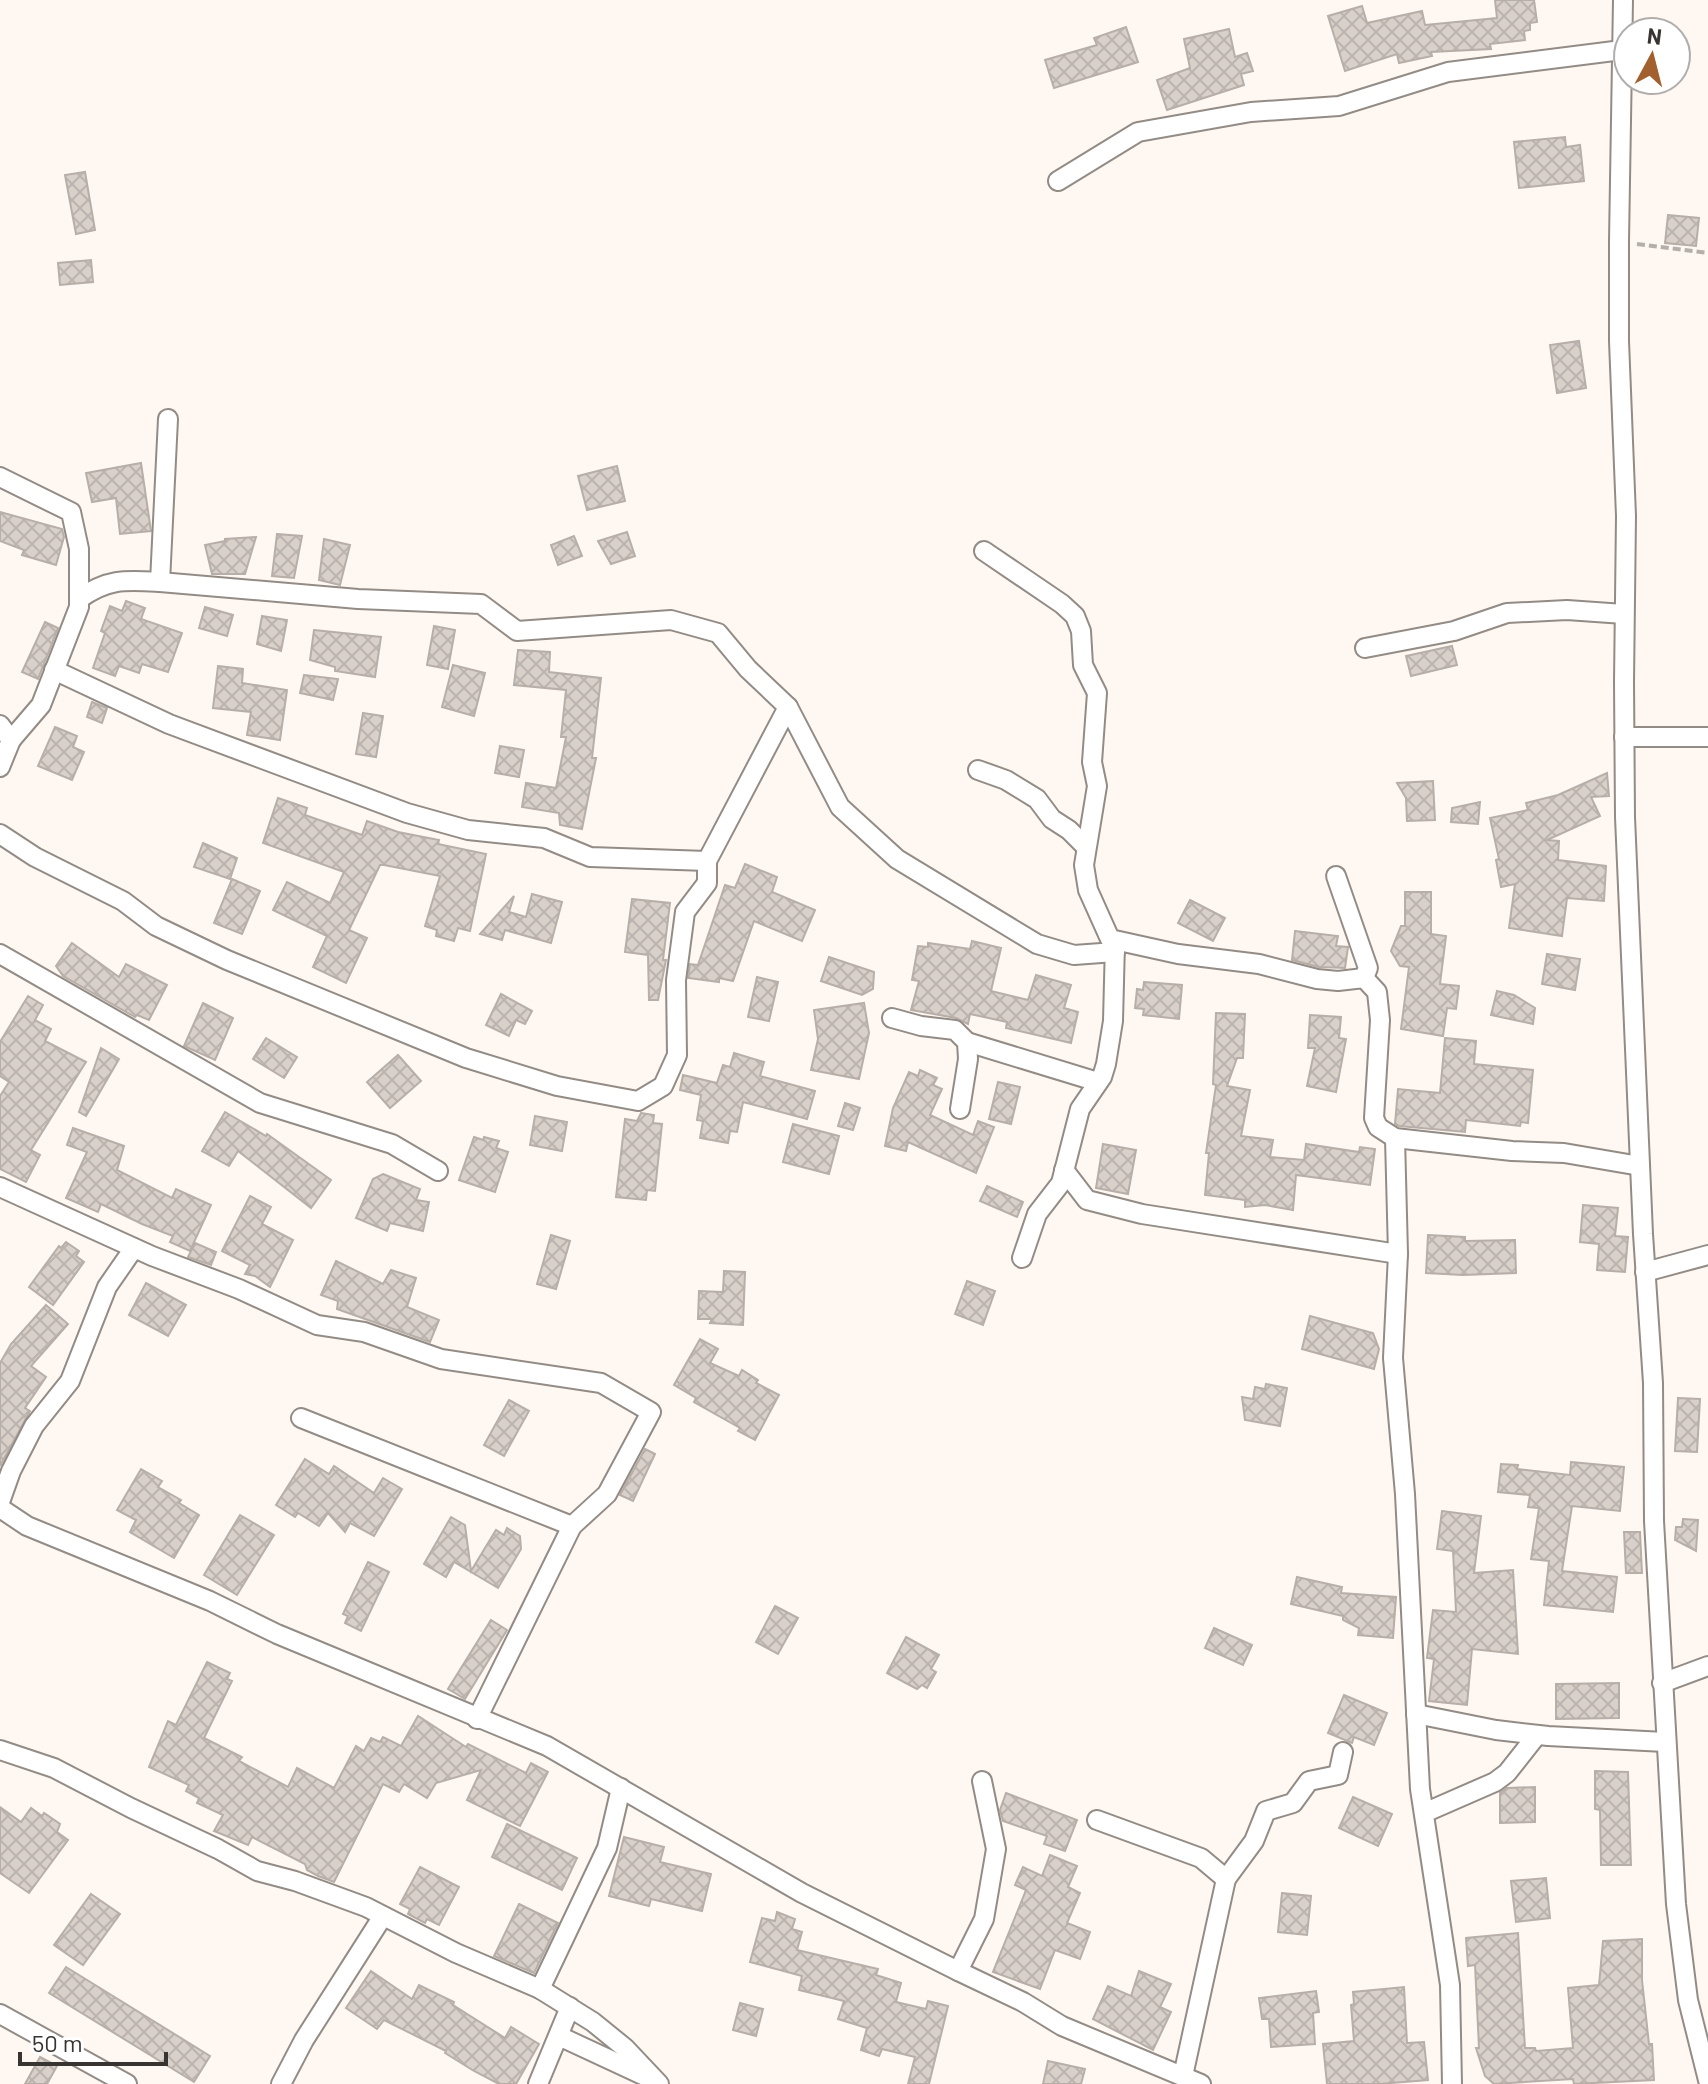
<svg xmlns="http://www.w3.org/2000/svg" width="1708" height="2084" font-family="Barlow,sans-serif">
<defs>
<pattern id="building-cross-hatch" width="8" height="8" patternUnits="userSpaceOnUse" patternTransform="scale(2)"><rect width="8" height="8" fill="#d9d0ca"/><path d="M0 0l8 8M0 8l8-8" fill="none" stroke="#bbb3ae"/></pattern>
</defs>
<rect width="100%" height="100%" fill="#fff8f2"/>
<g fill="url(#building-cross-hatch)" stroke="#b7aea8" stroke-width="2">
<polygon points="1495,0 1534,0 1537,22 1530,23 1530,30 1524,31 1525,40 1490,44 1491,49 1431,52 1432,56 1399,63 1397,54 1345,71 1328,16 1362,6 1367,23 1422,11 1425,25 1497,18"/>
<polygon points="1126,27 1138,62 1054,88 1045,60 1097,45 1094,38"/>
<polygon points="1229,29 1235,57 1247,53 1253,71 1241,74 1244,85 1167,110 1157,80 1190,68 1184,39"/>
<polygon points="1565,137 1566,147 1580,145 1584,181 1519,188 1514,142"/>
<polygon points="85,172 95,230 76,234 65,175"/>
<polygon points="1668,215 1699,218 1696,246 1665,243"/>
<polygon points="91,260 93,282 60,285 58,263"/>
<polygon points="1579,341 1586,388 1557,393 1550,345"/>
<polygon points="141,463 151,531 120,534 116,498 92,502 86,473"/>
<polygon points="617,466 625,501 587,510 578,476"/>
<polygon points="0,512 62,529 64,537 56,565 22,555 24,550 0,541"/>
<polygon points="627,532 635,556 611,564 598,541"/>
<polygon points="277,534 302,536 294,578 272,576"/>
<polygon points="574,536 582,556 558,565 551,545"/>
<polygon points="256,537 245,574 212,574 205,545 225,541 225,539"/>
<polygon points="324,539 350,545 340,585 319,580"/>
<polygon points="126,601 145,608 141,619 182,633 168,672 142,664 139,673 119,666 115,676 93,668 105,633 101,631 110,606 122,611"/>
<polygon points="205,607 233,615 227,636 199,628"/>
<polygon points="262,616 287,620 281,651 257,644"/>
<polygon points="45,622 58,628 38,679 22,672"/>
<polygon points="434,626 455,630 448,669 427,665"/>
<polygon points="314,630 381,637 375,677 335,671 335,667 310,660"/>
<polygon points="1452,646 1457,665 1411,676 1406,656"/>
<polygon points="518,650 550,652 549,672 601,678 592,758 596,758 582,829 560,825 559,813 522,807 526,783 556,788 566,737 561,737 566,690 514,685"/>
<polygon points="453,665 485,673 474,716 442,707"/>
<polygon points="218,666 243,669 242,683 287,690 280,740 247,735 251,712 213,708"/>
<polygon points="304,675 338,679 333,700 300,693"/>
<polygon points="92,702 107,708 102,723 87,717"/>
<polygon points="363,713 383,716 376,757 356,754"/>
<polygon points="55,727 77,736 73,747 84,752 72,780 38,766"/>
<polygon points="500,746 524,750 519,777 495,773"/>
<polygon points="1607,773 1609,796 1591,797 1600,816 1547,840 1559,841 1558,860 1606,866 1604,901 1567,898 1562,936 1509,928 1515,884 1501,887 1496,860 1499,859 1490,818 1528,810 1526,803 1558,795"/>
<polygon points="1433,781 1435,820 1407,821 1406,798 1397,783"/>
<polygon points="278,798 307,808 305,815 362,835 367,821 398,832 439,840 438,844 486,854 470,931 458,928 454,941 436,936 437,930 425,926 440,876 384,865 380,865 349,930 367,938 346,983 313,967 327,936 273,910 287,882 330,903 344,872 263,843"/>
<polygon points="1480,802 1478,824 1451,822 1452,808"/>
<polygon points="203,843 237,858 230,879 194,867"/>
<polygon points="745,864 777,877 772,892 815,910 802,941 754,921 733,981 719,978 719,982 688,978 690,964 698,965 725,885 735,888"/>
<polygon points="232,879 260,891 242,934 214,923"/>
<polygon points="1405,892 1431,892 1431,934 1446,936 1440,984 1459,986 1456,1009 1447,1008 1443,1036 1401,1029 1409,967 1400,966 1391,951 1401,926 1405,926"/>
<polygon points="532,894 562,902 551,943 505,930 502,940 480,934 514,896 509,912 526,917"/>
<polygon points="632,899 670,903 663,960 666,960 658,1000 649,1000 648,955 625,952"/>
<polygon points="1190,900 1225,918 1213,941 1178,923"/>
<polygon points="1295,931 1338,936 1336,946 1348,947 1345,968 1319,967 1292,960"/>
<polygon points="972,941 1001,948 991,991 1028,1000 1036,975 1071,985 1064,1008 1078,1012 1071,1043 1006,1028 1007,1022 970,1014 968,1024 956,1018 911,1010 919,981 912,980 918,946 928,947 928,943 970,949"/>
<polygon points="72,943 119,977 126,964 167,985 149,1020 137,1015 135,1017 63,976 56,966"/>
<polygon points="1547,954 1580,959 1575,990 1542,984"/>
<polygon points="829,957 874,972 873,989 862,995 821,981"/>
<polygon points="757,977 778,982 769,1021 748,1017"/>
<polygon points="1144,982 1182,985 1179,1019 1143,1015 1144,1009 1135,1008 1137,989 1143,990"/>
<polygon points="1497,991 1514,995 1535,1008 1533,1024 1491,1015"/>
<polygon points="501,994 532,1011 525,1024 516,1020 509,1036 486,1025"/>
<polygon points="28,996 43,1005 35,1020 51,1029 45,1041 86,1062 31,1150 40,1155 26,1182 0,1169 0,1096 9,1082 0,1076 0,1042"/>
<polygon points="203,1003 233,1018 215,1060 184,1046"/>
<polygon points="864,1003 869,1033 859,1079 811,1070 818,1039 814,1010"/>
<polygon points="1216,1013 1245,1014 1243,1058 1237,1058 1227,1086 1250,1090 1241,1136 1273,1140 1270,1157 1304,1160 1306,1144 1359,1152 1360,1147 1375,1149 1370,1185 1296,1175 1293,1210 1265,1205 1245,1207 1245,1200 1205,1195 1209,1153 1206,1153 1216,1085 1213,1084"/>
<polygon points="1310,1015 1341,1017 1339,1038 1346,1039 1336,1092 1307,1086 1315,1048 1308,1048"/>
<polygon points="266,1038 297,1057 284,1078 253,1059"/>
<polygon points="1445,1038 1476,1041 1474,1064 1533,1070 1528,1123 1521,1122 1520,1126 1466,1120 1465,1132 1399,1126 1395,1124 1398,1089 1440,1093"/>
<polygon points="101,1048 119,1059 86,1116 79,1112"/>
<polygon points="734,1053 764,1062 760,1076 815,1091 807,1119 743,1102 737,1132 730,1131 728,1143 700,1138 703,1121 697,1120 701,1095 680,1090 683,1075 717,1083 723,1065 730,1067"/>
<polygon points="398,1055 421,1081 390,1108 367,1082"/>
<polygon points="920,1070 937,1078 933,1085 942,1089 930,1115 973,1135 978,1121 994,1127 976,1173 908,1142 906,1151 885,1146 893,1108 909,1072 918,1076"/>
<polygon points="998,1082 1020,1087 1011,1124 989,1119"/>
<polygon points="845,1103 860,1108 853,1130 838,1126"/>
<polygon points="225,1112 266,1136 267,1134 331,1180 311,1208 238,1151 229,1166 202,1151"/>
<polygon points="641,1113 654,1115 653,1123 662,1124 655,1191 647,1190 646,1200 616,1197 625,1119 637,1121"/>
<polygon points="535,1116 567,1122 562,1151 530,1145"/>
<polygon points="793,1124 839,1136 829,1174 783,1162"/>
<polygon points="73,1128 124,1146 117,1170 172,1198 176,1189 211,1205 190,1251 170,1242 173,1236 142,1224 101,1204 98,1212 66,1198 87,1152 67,1145"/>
<polygon points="474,1137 483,1140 484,1137 499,1141 496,1148 508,1152 495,1192 459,1180"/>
<polygon points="1103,1144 1136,1150 1128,1194 1096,1188"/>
<polygon points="383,1174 420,1189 416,1200 429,1202 423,1231 390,1223 387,1231 356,1218 373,1179"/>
<polygon points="987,1186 1023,1202 1017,1217 980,1201"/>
<polygon points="250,1196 271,1207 262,1224 293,1240 270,1287 255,1276 245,1274 250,1265 222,1251"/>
<polygon points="1583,1205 1618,1208 1615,1236 1628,1237 1625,1272 1597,1270 1599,1244 1580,1242"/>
<polygon points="551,1235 570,1241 556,1289 537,1284"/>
<polygon points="1428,1235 1465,1237 1465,1241 1515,1240 1516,1273 1463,1275 1426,1273"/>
<polygon points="66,1242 79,1251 76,1256 84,1262 53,1305 29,1287 59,1246 61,1248"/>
<polygon points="195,1243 216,1252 211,1265 188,1257"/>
<polygon points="336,1261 383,1284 391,1270 416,1278 407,1307 439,1320 430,1342 337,1309 338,1301 321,1295"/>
<polygon points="724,1271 745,1272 743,1325 710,1323 712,1319 698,1319 699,1291 723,1292"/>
<polygon points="967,1281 995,1291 983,1325 955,1314"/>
<polygon points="146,1283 186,1305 168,1336 129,1315"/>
<polygon points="46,1305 68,1324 31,1366 46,1377 25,1408 30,1411 0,1466 0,1363 11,1344"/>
<polygon points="1310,1316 1373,1333 1379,1349 1374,1369 1302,1349"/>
<polygon points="700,1339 718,1349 710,1363 739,1376 742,1370 758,1380 756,1383 779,1395 755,1440 738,1431 740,1428 694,1402 696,1398 674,1385"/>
<polygon points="1266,1384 1287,1388 1280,1426 1245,1420 1242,1397 1253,1399 1255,1387 1265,1389"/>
<polygon points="1678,1398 1700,1399 1697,1452 1675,1451"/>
<polygon points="509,1400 529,1411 504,1456 484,1445"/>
<polygon points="645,1449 655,1454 633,1501 620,1495"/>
<polygon points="305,1459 329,1474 334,1466 374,1493 383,1478 402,1489 374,1536 350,1523 345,1532 328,1513 319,1526 298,1513 295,1517 276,1505"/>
<polygon points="1571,1462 1624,1467 1620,1511 1572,1506 1562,1571 1617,1577 1613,1612 1544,1605 1549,1561 1531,1559 1539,1508 1528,1507 1530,1495 1498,1492 1501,1464 1518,1465 1517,1469 1570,1475"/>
<polygon points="141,1469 162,1481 158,1487 181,1500 179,1503 199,1515 174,1558 130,1532 136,1520 117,1510"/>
<polygon points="1442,1511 1481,1516 1474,1573 1513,1570 1518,1654 1472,1649 1467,1705 1429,1701 1434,1659 1427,1658 1433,1610 1456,1612 1453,1551 1437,1549"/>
<polygon points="240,1515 274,1535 237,1595 204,1575"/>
<polygon points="451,1517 465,1525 471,1571 496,1530 504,1535 507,1528 520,1536 521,1549 498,1588 454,1562 446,1577 424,1564"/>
<polygon points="1683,1519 1698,1520 1696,1551 1675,1540 1676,1527 1682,1527"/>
<polygon points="1624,1532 1640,1532 1642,1573 1626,1573"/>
<polygon points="368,1562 389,1572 361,1631 345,1623 348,1616 343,1614"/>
<polygon points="1297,1577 1342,1587 1341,1593 1396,1597 1393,1638 1358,1635 1359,1628 1343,1620 1343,1616 1291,1604"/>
<polygon points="775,1606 798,1618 778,1654 756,1642"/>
<polygon points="491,1620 507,1630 465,1699 448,1689"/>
<polygon points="1214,1628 1252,1645 1243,1665 1205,1648"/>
<polygon points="906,1637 939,1655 931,1669 936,1672 927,1688 922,1685 917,1689 887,1673"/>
<polygon points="207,1662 230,1673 227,1679 232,1681 204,1738 242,1757 239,1761 288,1787 297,1768 334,1788 356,1746 364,1751 371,1738 380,1742 383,1737 401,1746 418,1716 466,1747 468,1744 526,1773 531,1763 548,1772 520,1826 467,1800 481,1770 436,1783 427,1798 404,1784 399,1792 383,1784 334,1882 318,1876 307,1870 305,1864 252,1837 248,1845 214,1831 223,1815 197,1803 199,1798 186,1791 189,1785 149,1767 168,1721 176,1725"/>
<polygon points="1619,1683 1619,1718 1556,1719 1556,1684"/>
<polygon points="1344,1695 1387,1713 1374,1745 1354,1737 1352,1743 1328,1733"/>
<polygon points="1595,1771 1628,1772 1631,1865 1601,1865 1600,1810 1595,1809"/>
<polygon points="1535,1787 1535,1822 1500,1823 1500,1793 1507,1788"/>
<polygon points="1006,1793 1077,1820 1065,1851 1044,1844 1047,1836 1003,1821 1000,1810"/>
<polygon points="1353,1797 1392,1814 1378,1846 1339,1828"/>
<polygon points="0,1807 21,1822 31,1808 42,1816 44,1813 60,1824 57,1832 68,1840 29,1893 0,1873"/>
<polygon points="507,1824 577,1858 562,1890 492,1857"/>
<polygon points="624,1837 664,1847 660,1862 711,1874 702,1911 651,1899 649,1906 609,1896"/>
<polygon points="1050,1855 1077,1866 1068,1887 1080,1893 1067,1923 1090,1932 1080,1959 1055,1950 1040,1989 993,1972 1026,1890 1015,1885 1023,1867 1042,1876"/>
<polygon points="420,1867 459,1887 439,1925 427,1919 425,1923 408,1914 410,1909 400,1904"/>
<polygon points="1546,1878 1550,1918 1516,1922 1511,1881"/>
<polygon points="1282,1893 1311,1896 1307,1935 1278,1932"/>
<polygon points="91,1894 120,1914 83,1965 54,1945"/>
<polygon points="519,1904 558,1923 534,1973 494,1956"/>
<polygon points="777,1912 795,1919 792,1929 802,1932 797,1950 878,1969 876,1975 901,1983 896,2002 926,2009 928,2001 948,2006 929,2084 908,2084 915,2057 882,2049 879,2056 861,2050 867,2028 838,2019 844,2001 799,1990 802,1976 750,1962 762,1918 775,1921"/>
<polygon points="1518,1933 1525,2048 1535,2048 1536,2051 1573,2048 1568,1988 1599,1985 1603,1941 1642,1939 1642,1980 1649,2044 1652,2044 1654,2080 1574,2084 1573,2079 1494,2084 1485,2076 1476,2048 1479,2048 1475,1965 1468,1966 1466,1938"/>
<polygon points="66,1967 210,2056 194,2082 49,1993"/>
<polygon points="371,1971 412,1999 419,1985 454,2002 453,2005 505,2038 511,2027 539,2044 516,2084 499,2084 474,2071 445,2053 446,2051 384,2020 377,2029 346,2008"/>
<polygon points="1139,1971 1171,1984 1160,2007 1171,2012 1153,2050 1093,2019 1108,1986 1131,1996"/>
<polygon points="1404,1987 1407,2043 1424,2042 1428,2080 1379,2084 1327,2084 1323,2044 1354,2041 1351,2005 1354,2004 1353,1992"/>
<polygon points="1316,1991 1319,2012 1313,2013 1315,2044 1271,2047 1269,2019 1262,2019 1259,1998"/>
<polygon points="740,2003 763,2009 756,2036 733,2030"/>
<polygon points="40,2057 57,2066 47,2084 25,2084"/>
<polygon points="1048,2061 1085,2069 1081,2084 1043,2084"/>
</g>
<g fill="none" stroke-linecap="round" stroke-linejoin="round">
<g stroke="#938b85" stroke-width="22">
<g id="street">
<polyline points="1623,0 1619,241 1619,341 1626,516 1624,682 1625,817 1643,1234 1653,1383 1654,1521 1676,1904 1688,2000 1708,2080"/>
<polyline points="1058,181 1138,132 1251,112 1339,106 1448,72 1622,50"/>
<polyline points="0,477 71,512 79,549 79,607 41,705 11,740"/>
<polyline points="984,551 1062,604 1075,616 1081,631 1083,665 1097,693 1092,762 1097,786 1084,865 1088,890 1110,939 1178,954 1259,964 1317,979 1338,981 1364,978 1377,992 1380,1020 1374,1118 1378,1127 1395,1138 1512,1151 1564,1153 1640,1166"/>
<path d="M79,599c29,-21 47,-19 81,-17l8,-163"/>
<polyline points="1365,648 1454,631 1507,613 1567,610 1624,614"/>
<polyline points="54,670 169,724 407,813 468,830 544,838 590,857 707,861"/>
<polyline points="788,707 840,807 897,859 1037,944 1074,955 1115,952"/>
<polyline points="0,725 11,740 0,767"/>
<polyline points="1624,737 1708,737"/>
<polyline points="978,770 1006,780 1037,799 1052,819 1069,830 1085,846"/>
<polyline points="0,834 35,857 123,901 156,926 227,960 466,1058 557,1086 638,1101 663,1086 677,1055 676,980 685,912 707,883 707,861 788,707 748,669 718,633 671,620 517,631 481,604 358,599 160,582"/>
<polyline points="1336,876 1368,968 1364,978"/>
<polyline points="0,954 260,1103 392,1144 438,1171"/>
<polyline points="892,1018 921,1026 955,1030 967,1042 968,1059 960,1109"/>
<polyline points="967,1042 1098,1082"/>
<polyline points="1395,1138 1398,1254 1393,1358 1405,1494 1420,1789 1450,1985 1452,2084"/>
<polyline points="1064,1170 1087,1200 1142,1214 1398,1254"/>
<polyline points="0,1187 152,1256 239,1289 317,1325 364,1332 441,1359 601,1383 651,1412 607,1494 572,1526"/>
<polyline points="1022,1258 1037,1214 1061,1183 1080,1109 1102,1077 1106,1064 1113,1021 1115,943"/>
<polyline points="1645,1272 1708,1255"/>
<polyline points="301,1418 572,1526 477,1719"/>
<polyline points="0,1502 11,1471 34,1426 70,1381 107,1287 134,1248"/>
<polyline points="0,1508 27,1526 210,1601 277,1634 547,1746 802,1893 958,1971"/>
<polyline points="1662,1683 1708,1666"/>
<polyline points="1416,1714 1496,1730 1548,1736 1665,1742"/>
<polyline points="0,1750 54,1768 131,1808 218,1849 257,1871 295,1881 366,1907 456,1953 540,1989 593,2022 625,2048 659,2084"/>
<polyline points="982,1781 996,1849 984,1919 958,1971 1023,2002 1062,2026 1201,2084"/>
<polyline points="1424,1813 1495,1782 1507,1773 1537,1735"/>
<polyline points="1097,1820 1201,1858 1226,1879 1183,2076"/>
<polyline points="1226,1879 1254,1841 1266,1811 1293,1803 1309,1781 1338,1775 1343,1752"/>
<polyline points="540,1989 607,1848 621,1788"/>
<polyline points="0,2014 127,2084"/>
<polyline points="559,2036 647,2077"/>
<polyline points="281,2084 304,2040 383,1916"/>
<polyline points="538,2084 570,2007"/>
</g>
</g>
<polyline stroke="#b5afaa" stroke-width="4" stroke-dasharray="8 4" stroke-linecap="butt" points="1637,244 1708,253"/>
<use href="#street" stroke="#fff" stroke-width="18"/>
</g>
<g transform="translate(1652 56) rotate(7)"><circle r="38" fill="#ffffff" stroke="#afaead" stroke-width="2"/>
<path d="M0-6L14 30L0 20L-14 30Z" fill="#a2602e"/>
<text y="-12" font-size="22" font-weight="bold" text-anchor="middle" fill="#383432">N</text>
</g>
<path d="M20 2052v12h146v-12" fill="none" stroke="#383432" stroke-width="4"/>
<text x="32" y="2052" font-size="24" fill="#383432" stroke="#ffffff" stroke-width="6" paint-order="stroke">50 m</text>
</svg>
